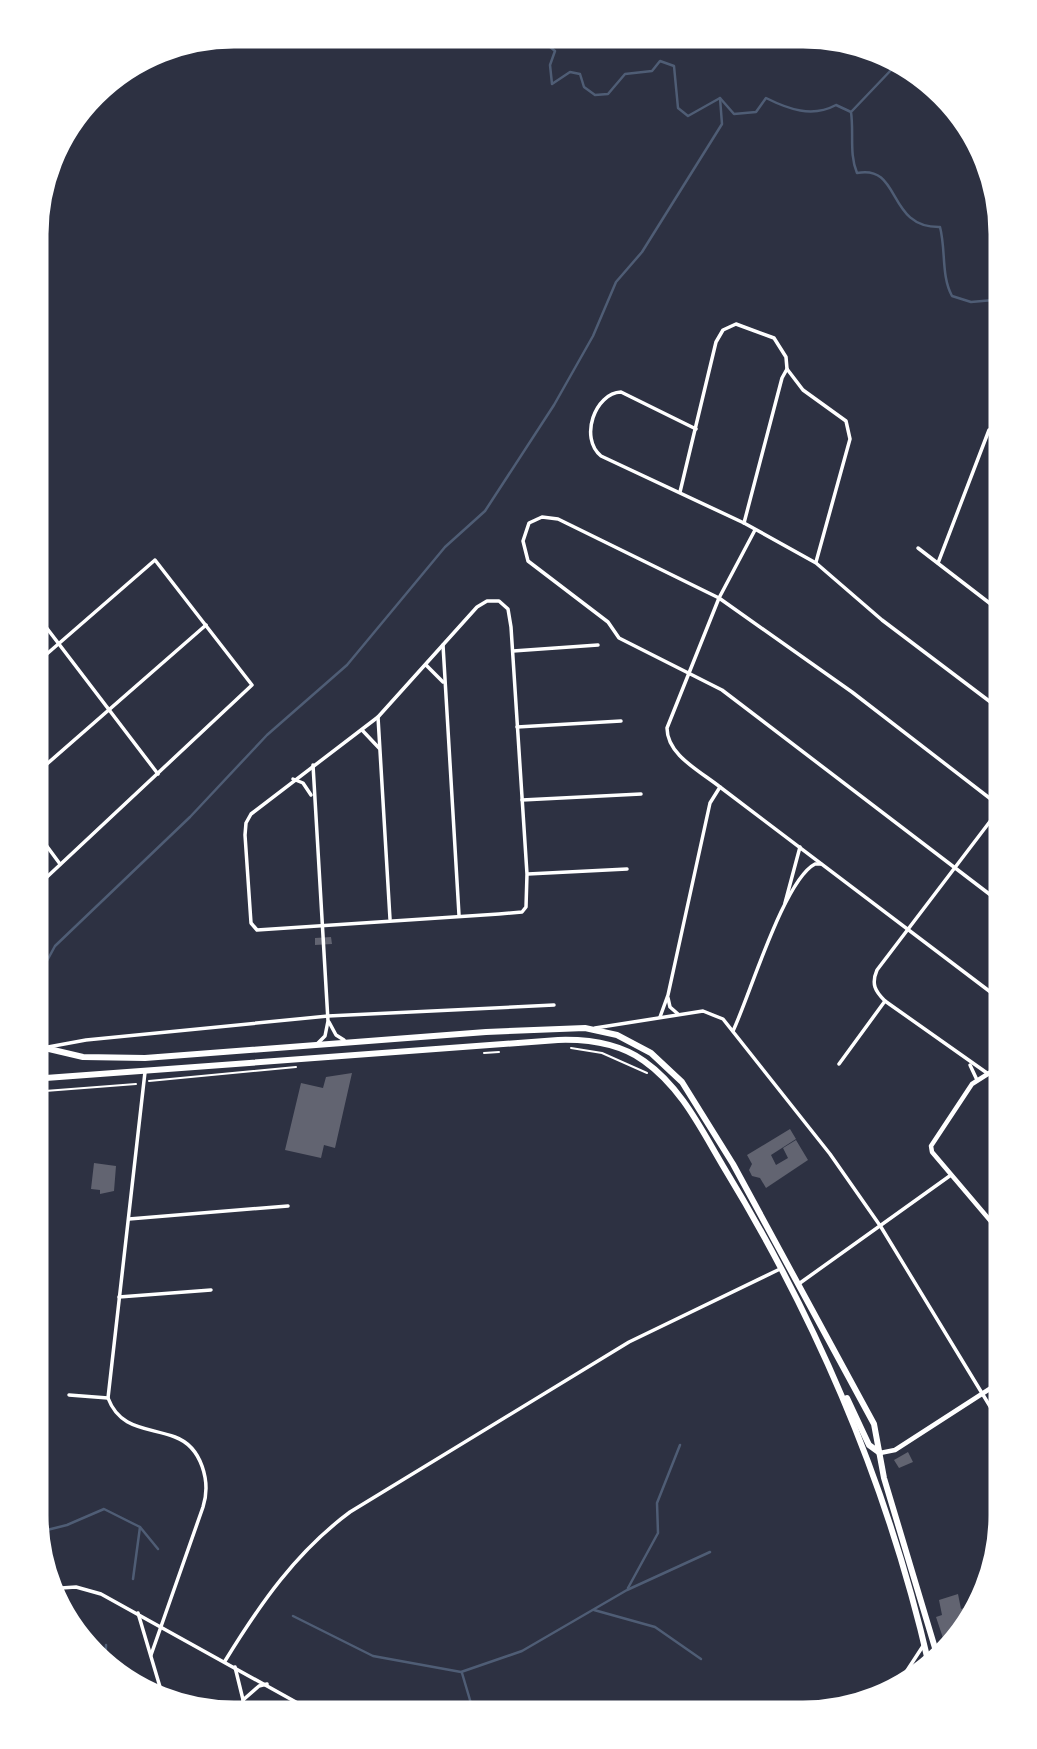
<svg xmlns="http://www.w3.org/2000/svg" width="1037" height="1749" font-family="'Fira Sans',sans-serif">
<rect width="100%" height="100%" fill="#2d3142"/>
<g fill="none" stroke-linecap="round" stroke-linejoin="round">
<g stroke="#4f5d75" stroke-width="2.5">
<path d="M533,33l22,18 -5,14 2,19 18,-12 10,2 4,13 11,8 13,-1 17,-20 27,-3 8,-10 14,5 4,42 10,8 32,-18 14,16 22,-2 10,-14c22,11 46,20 70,7l15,7c3,21 -2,42 6,61 45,-9 29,55 83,54 6,23 1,49 12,69l19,6 34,-3"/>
<polyline points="852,111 893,68 896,62"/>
<polyline points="41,1000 42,970 55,946 190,817 267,735 347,665 445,547 485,511 554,405 593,336 616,282 642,252 722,124 720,98"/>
<polyline points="35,1533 67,1525 104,1509 140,1527 158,1549"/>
<polyline points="133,1579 140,1527"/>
<polyline points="628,1588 658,1533 657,1503 680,1445"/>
<polyline points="594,1610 655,1627 701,1659"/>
<polyline points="293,1616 373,1656 461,1672 522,1651 627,1590 710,1552"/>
<polyline points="105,1668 106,1645"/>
<polyline points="462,1673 475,1717"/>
</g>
</g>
<g fill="#626471">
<polygon points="331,937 332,944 315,945 315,938"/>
<polygon points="352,1073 335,1148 324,1145 321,1158 285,1150 301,1083 323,1088 326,1077"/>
<polygon points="790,1129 796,1139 771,1155 776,1165 788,1158 783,1148 796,1140 808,1160 766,1188 760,1178 752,1176 749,1170 752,1164 747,1155"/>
<polygon points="94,1163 116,1166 114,1191 100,1194 100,1190 91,1189"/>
<polygon points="908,1452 913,1462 899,1468 894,1460"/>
<polygon points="958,1594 961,1609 967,1607 971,1621 965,1635 944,1641 936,1617 942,1615 939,1600"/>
</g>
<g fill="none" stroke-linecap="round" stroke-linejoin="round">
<g stroke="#fff" stroke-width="2">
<polyline points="571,1048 602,1053 647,1073"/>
<polyline points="484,1053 499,1052"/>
<polyline points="149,1081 296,1067"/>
<polyline points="32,1092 136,1084"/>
</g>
<g stroke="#fff" stroke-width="3.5">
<path d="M696,429l-75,-37c-26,1 -42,46 -20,64l143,67 72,40 66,57 123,93"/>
<polyline points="680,492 716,342 723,330 736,324 774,338 786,357 787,369 803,390 846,421 850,439 816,562"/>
<polyline points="744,523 782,378 787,369"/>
<path d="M755,530l-36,68 -52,130c0,27 33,43 53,59l285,216"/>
<polyline points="918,548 1005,615"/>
<polyline points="938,563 989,430"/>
<polygon points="487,601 499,601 508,609 511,627 527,874 526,907 522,912 499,914 257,930 251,923 245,835 246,823 251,814 378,717 477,607"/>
<polyline points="33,610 158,774"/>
<polyline points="443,645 459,915"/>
<polyline points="513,651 598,645"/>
<polyline points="426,665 443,682"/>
<polyline points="378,717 390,919"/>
<polyline points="517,727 621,721"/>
<polyline points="362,730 379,748"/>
<polyline points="313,765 328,1021 325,1036 318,1043"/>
<polyline points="32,777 206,625"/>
<polyline points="293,779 303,783 311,795"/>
<polyline points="522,800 641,794"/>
<polyline points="32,826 60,864"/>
<polyline points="528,874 627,869"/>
<polyline points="32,891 252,685 155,560 33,666"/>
<polyline points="785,903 800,847"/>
<polyline points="1005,906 722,690 619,638 608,622 528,561 523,541 529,523 542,517 558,519 719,598 852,692 1005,810"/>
<polyline points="668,998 670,1007 678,1014"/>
<polyline points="660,1017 668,995 710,803 720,787"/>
<polyline points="329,1022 336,1035 344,1040"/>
<polyline points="595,1028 703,1011 723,1019 830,1154 881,1227 1005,1431"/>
<path d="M733,1031c17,-36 51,-151 82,-167h6"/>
<polyline points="48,1047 86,1040 328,1016 554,1005"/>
<polyline points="839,1064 885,1001"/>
<polyline points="970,1065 977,1080"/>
<path d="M145,1072l-37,326c12,32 40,29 67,39 27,10 36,45 28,70l-52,148"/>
<path d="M987,1073l-102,-72c-10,-10 -14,-17 -8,-31l124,-163"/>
<polyline points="129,1219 288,1206"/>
<polyline points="800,1283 951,1175"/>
<polyline points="119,1297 211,1290"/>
<polyline points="69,1395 108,1398"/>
<polyline points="46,1589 76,1587 101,1594 321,1716"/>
<polyline points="54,1602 57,1588"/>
<polyline points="138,1613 163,1697"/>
<path d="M225,1661c35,-57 71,-109 125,-149l279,-170 151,-73"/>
<polyline points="235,1667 247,1716"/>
<polyline points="893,1692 923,1646"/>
<polyline points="243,1700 259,1686 267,1684"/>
</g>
<g stroke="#fff" stroke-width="4.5">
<polyline points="1005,1238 932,1152 931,1146 972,1084 1005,1063"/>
<polyline points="880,1453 895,1450 1005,1379"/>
</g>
<g stroke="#fff" stroke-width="6">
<polyline points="32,1045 83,1057 145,1058 486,1032 585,1028 617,1035 651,1053 682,1082 733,1164 874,1424 884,1478 938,1658"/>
<path d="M32,1079l526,-39c31,-1 61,3 86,21 37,26 57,68 79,105 94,154 166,323 206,499"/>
<polyline points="847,1398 869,1445 880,1453"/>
</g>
</g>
<path d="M0 0H1037V1749H0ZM234 44H803A190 190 0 0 1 993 234V1515A190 190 0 0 1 803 1705H234A190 190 0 0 1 44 1515V234A190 190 0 0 1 234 44Z" fill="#fff" fill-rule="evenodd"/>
<path fill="none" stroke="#fff" stroke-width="9" d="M234 44H803A190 190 0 0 1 993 234V1515A190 190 0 0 1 803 1705H234A190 190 0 0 1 44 1515V234A190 190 0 0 1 234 44Z"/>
</svg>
